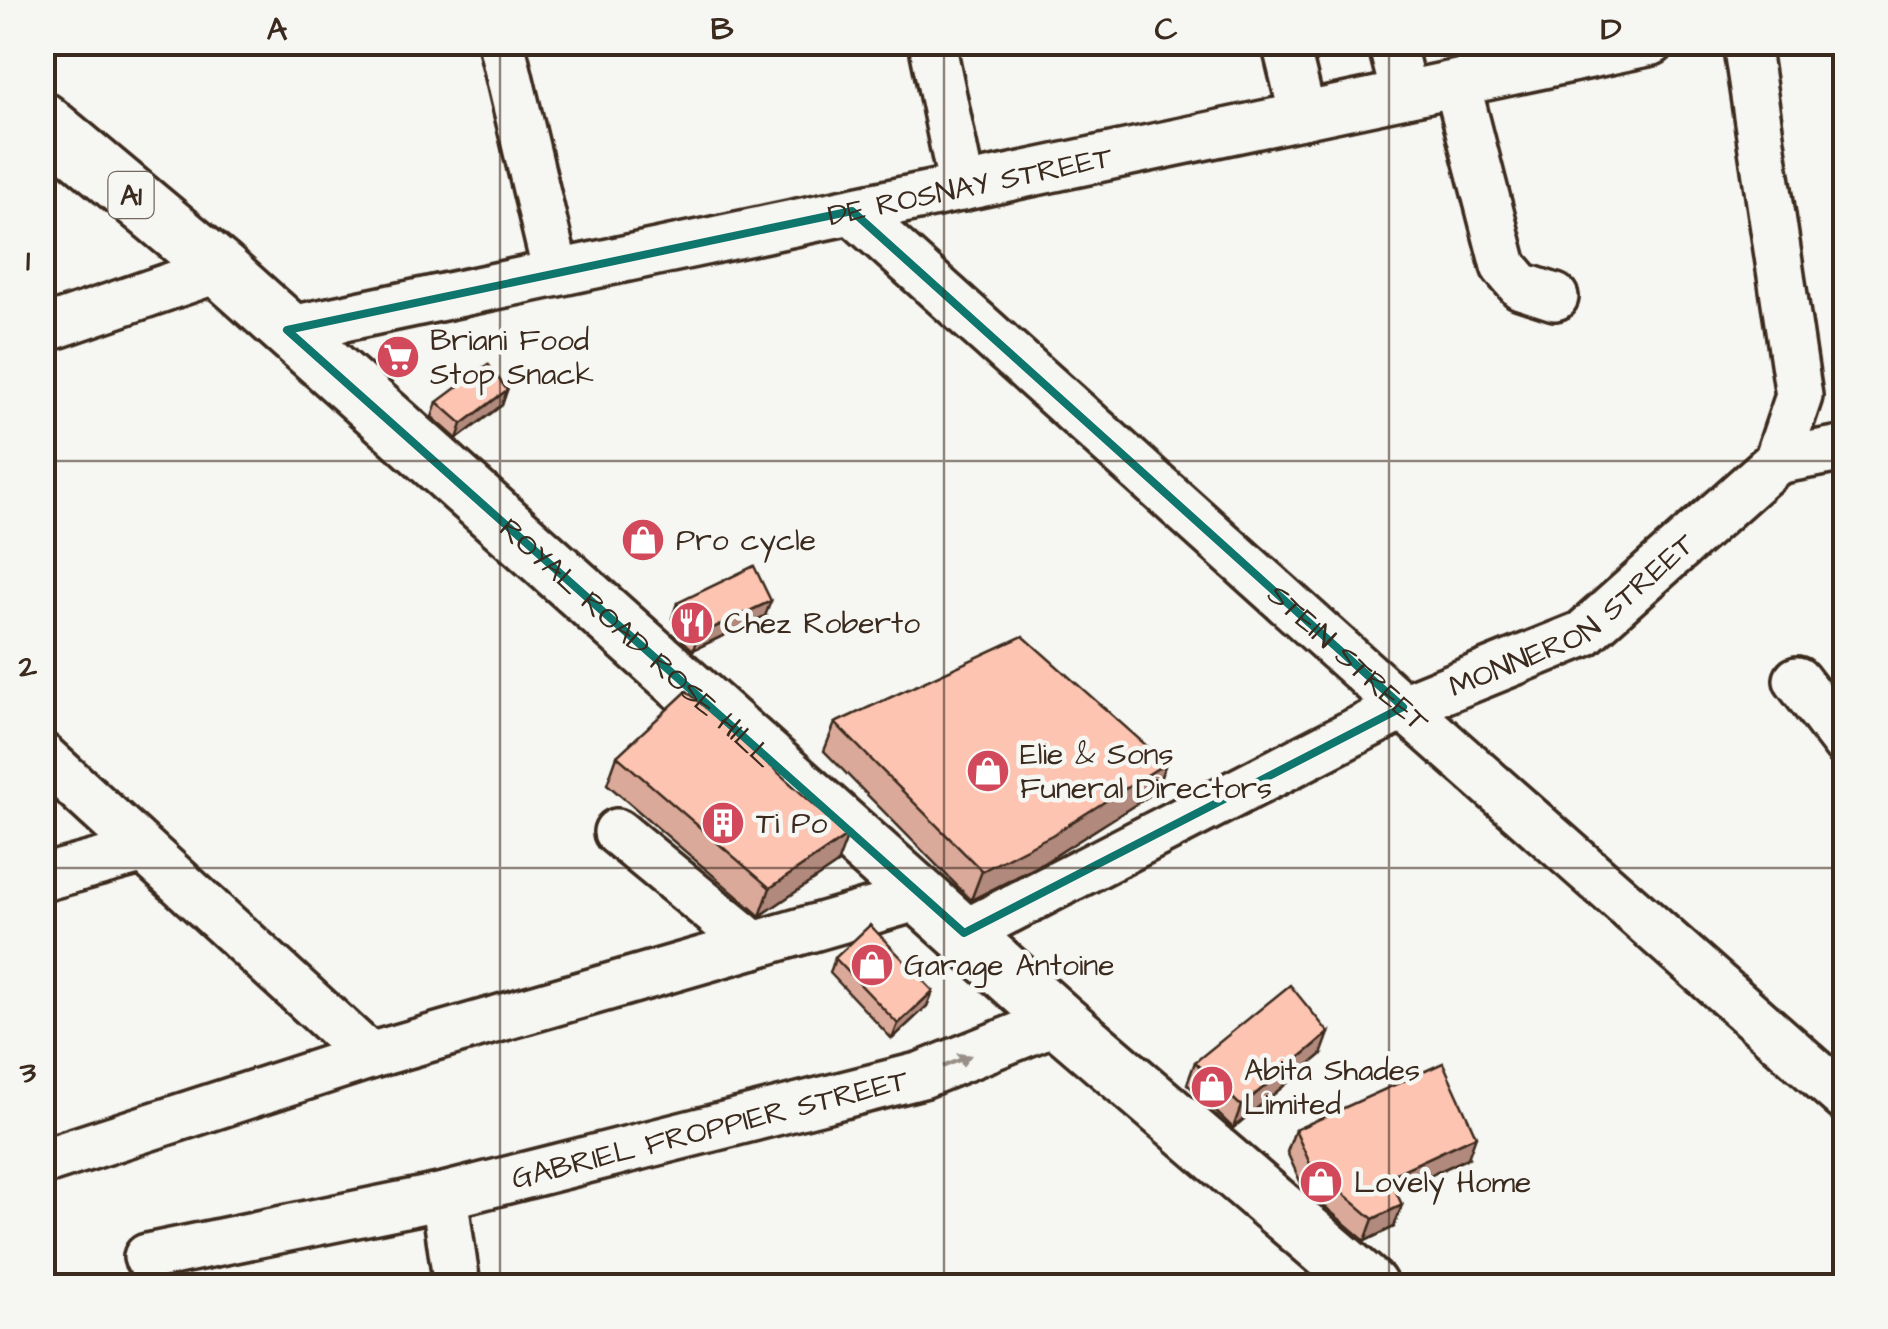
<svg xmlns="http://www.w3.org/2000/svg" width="1888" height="1329" font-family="'Architects Daughter',sans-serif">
<rect width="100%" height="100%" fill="#f6f6f2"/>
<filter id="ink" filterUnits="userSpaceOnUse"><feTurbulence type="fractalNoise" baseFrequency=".01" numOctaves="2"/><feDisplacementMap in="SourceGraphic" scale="20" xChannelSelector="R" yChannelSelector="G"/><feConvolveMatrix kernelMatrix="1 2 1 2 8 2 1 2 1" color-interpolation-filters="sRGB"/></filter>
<g filter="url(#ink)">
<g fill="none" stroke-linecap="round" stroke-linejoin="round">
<g stroke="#3b2a1e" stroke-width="52">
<g id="minor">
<polyline points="501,42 556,273"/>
<polyline points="932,42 962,188"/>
<polyline points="1285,42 1303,116"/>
<polyline points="1391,42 1404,94"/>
<polyline points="1457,84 1504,266 1521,286 1555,297"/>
<path id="s1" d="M852,211l551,496 443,392"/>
<polyline points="42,330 220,269"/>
<path id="s2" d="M287,330l1365,-288"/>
<polyline points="1777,461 1846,448"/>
<polyline points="1797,680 1846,744"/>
<polyline points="42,756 369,1056"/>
<polyline points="617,832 754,945"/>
<polyline points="42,878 144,850"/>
<path id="s3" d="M964,933l439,-226 180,-73 194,-173 22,-65 -53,-354"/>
<polyline points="42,1162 369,1056 920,897"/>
<polyline points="147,1257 444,1196"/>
<path id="s4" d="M457,1286l-13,-90 478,-121 137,-55"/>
</g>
</g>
<g stroke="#3b2a1e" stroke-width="62">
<g id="major">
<path id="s5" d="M42,120l178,149 839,751 310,266"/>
</g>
</g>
<use href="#minor" stroke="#f6f6f2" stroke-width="45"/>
<use href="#major" stroke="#f6f6f2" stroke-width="55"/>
</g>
<g fill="#daa999" stroke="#3b2a1e" stroke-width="2.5">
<polygon points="507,390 502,405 457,439 432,417 437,402"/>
<polygon points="677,603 765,616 693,650 683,641 672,618"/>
<polygon points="835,723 1166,763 1155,792 1042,864 971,900 824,751"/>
<polygon points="617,756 837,864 760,916 607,784"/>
<polygon points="835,958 933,991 927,1006 892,1039 830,973"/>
<polygon points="1321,1055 1233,1128 1187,1084 1195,1062"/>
<polygon points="1295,1130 1468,1158 1396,1191 1394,1227 1365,1241 1303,1188 1287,1152"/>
</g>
<g fill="#b1897d" stroke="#3b2a1e" stroke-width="2.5">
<polygon points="507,390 502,405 457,439 462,424"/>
<polygon points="771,601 765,616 693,650 698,635"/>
<polygon points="1166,763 1155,792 1042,864 971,900 982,871"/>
<polygon points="848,835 837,864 760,916 770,888"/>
<polygon points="933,991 927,1006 892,1039 898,1024"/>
<polygon points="1329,1033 1321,1055 1233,1128 1241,1106"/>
<polygon points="1476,1136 1468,1158 1381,1198 1389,1176"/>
<polygon points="1402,1205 1394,1227 1365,1241 1373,1219"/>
</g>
<g fill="#fdc4b2" stroke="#3b2a1e" stroke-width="2.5">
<polygon points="488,364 507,390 462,424 437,402"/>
<polygon points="754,566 771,601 698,635 688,626 677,603"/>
<polygon points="1023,636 1166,763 1052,835 982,871 835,723"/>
<polygon points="687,691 848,835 770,888 617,756"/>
<polygon points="870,925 933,991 898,1024 835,958"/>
<polygon points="1290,985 1329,1033 1241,1106 1195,1062"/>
<polygon points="1443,1063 1476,1136 1389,1176 1402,1205 1373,1219 1311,1166 1295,1130"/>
</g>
<defs><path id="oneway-solid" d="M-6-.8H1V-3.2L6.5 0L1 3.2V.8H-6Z" transform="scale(2.5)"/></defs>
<use fill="#989088" href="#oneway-solid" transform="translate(957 1061) rotate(-22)"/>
</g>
<path fill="none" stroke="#0f766e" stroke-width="8" stroke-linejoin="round" d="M852,211l551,496 -439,226 -677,-603z"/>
<path fill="none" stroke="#3b2a1e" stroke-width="2.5" stroke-opacity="0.55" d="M500,42v1244M944,42v1244M1389,42v1244M42,461h1804M42,868h1804"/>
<defs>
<g id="supermarket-disc" transform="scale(2.25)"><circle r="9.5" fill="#d1495b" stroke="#f6f6f2"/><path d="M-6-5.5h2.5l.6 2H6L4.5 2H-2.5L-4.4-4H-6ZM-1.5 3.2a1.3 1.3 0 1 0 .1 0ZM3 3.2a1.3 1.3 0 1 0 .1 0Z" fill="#fff"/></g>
<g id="shop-disc" transform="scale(2.25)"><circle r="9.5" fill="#d1495b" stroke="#f6f6f2"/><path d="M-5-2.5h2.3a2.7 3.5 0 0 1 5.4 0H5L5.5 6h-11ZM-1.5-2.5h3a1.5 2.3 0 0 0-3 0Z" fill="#fff"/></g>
<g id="restaurant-disc" transform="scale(2.25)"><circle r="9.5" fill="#d1495b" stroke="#f6f6f2"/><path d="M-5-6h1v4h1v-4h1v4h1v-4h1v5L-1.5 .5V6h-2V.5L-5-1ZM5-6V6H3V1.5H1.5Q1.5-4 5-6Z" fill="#fff"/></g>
<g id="building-disc" transform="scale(2.25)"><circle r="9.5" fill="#d1495b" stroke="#f6f6f2"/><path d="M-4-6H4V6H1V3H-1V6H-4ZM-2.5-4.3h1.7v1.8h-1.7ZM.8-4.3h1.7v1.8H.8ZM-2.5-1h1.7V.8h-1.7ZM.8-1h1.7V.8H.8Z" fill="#fff"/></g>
</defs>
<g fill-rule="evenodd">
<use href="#supermarket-disc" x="398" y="357"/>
<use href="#shop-disc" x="643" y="540"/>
<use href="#restaurant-disc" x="692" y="623"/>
<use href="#shop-disc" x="988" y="771"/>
<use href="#building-disc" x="723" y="823"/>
<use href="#shop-disc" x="872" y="965"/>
<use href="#shop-disc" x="1212" y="1087"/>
<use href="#shop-disc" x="1321" y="1182"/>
</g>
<g text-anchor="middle" stroke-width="9" stroke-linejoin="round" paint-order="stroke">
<rect fill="#f6f6f2" stroke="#73675e" stroke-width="2.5" x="108.5" y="172" width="45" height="46" rx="8"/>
<g font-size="28" font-weight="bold" fill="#3b2a1e">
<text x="131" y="205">A1</text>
</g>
<g font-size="30" fill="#3b2a1e" stroke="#f6f6f2">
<text dy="10" stroke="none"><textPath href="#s2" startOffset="698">DE ROSNAY STREET</textPath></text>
<text dy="10" stroke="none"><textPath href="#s3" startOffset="688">MONNERON STREET</textPath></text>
<text dy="10" stroke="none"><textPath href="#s5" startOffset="792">ROYAL ROAD ROSE HILL</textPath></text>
<text dy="10" stroke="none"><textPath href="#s1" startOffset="668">STEIN STREET</textPath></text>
<text dy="10" stroke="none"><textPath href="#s4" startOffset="365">GABRIEL FROPPIER STREET</textPath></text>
</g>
<g font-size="30" fill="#3b2a1e" stroke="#f6f6f2" text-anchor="start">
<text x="430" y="350">Briani Food<tspan x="430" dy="34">Stop Snack</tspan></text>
<text x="676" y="550">Pro cycle</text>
<text x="724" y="633">Chez Roberto</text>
<text x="1020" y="764">Elie &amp; Sons<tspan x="1020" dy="34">Funeral Directors</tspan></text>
<text x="756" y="833">Ti Po</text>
<text x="904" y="975">Garage Antoine</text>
<text x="1244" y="1080">Abita Shades<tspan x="1244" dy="34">Limited</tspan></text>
<text x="1354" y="1192">Lovely Home</text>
</g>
</g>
<rect width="1888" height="1329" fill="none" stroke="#f6f6f2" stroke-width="110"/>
<rect x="55" y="55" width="1778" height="1219" fill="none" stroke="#3b2a1e" stroke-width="4"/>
<g font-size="32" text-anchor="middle" font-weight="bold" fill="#3b2a1e">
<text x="277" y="39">A</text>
<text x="722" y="39">B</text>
<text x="1166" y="39">C</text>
<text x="1611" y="39">D</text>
<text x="28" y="270">1</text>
<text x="28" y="676">2</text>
<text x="28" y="1082">3</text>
</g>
</svg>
